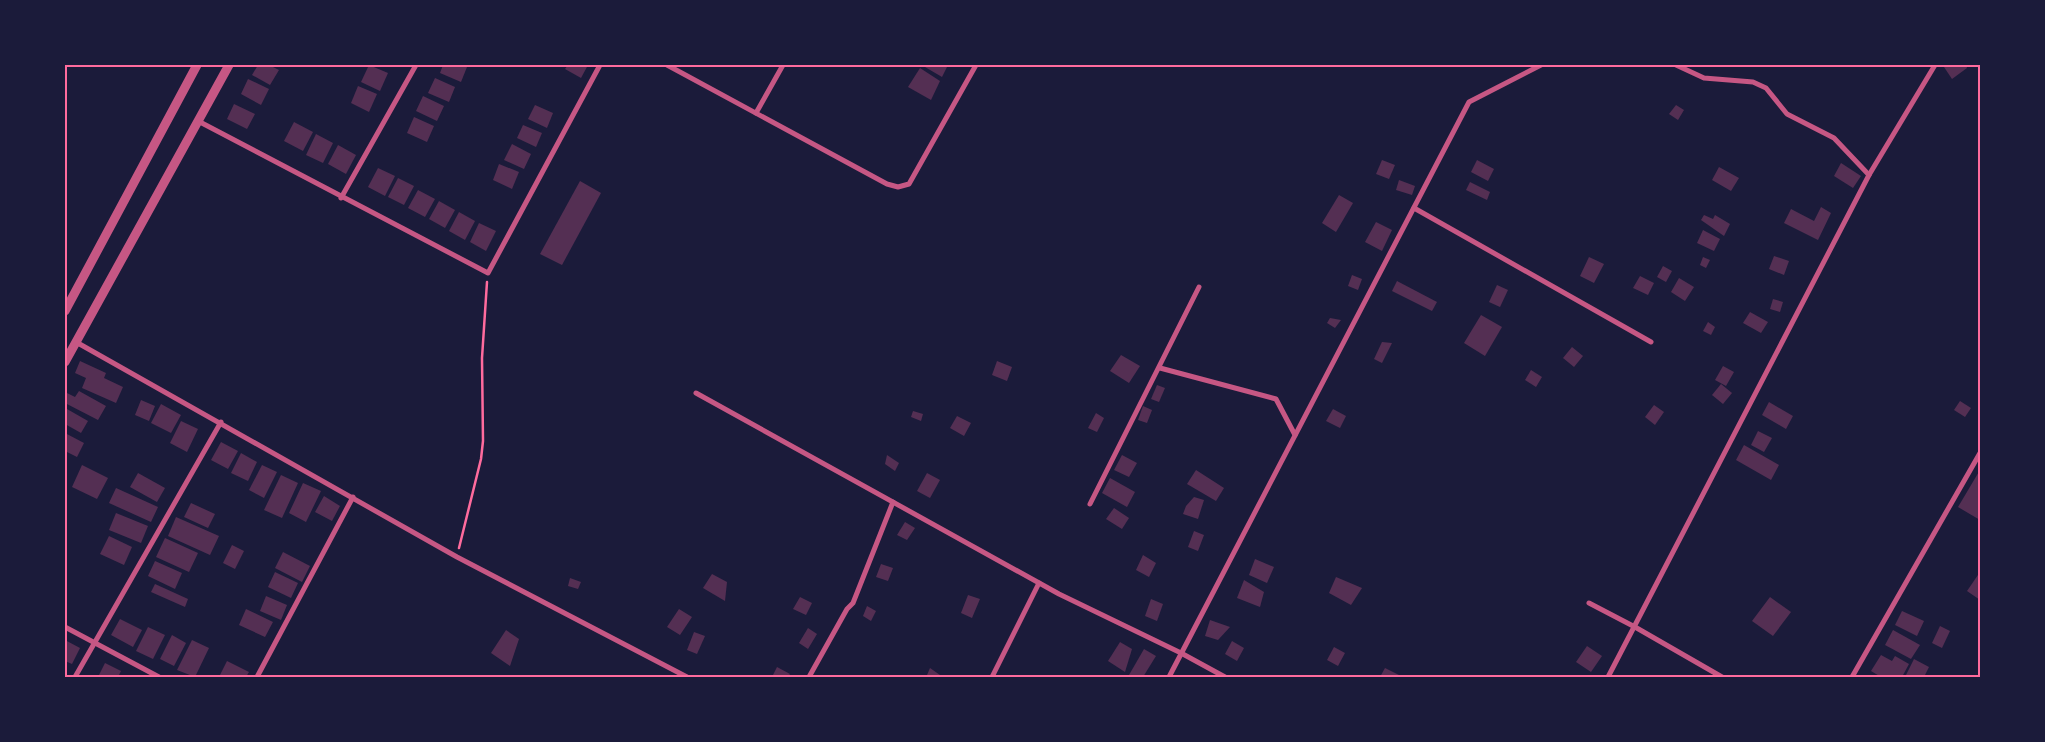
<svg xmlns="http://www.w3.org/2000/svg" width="2045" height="742" font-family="Commissioner,sans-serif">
<rect width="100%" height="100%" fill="#1b1b3a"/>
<g fill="#542f53">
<polygon points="258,65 269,65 279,70 270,85 252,75"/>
<polygon points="369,65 388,73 380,91 361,82"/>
<polygon points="443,65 462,65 467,67 461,82 440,73"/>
<polygon points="568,65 588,65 581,78 565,69"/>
<polygon points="926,65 948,65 942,77 925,67"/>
<polygon points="1947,65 1966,65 1967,68 1952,79 1944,67"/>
<polygon points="920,68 940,81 931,100 908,87"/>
<polygon points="435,78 455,87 449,102 428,93"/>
<polygon points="248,79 269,89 261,105 241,94"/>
<polygon points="358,86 377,94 369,112 351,103"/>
<polygon points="423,96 444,106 437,121 416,111"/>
<polygon points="234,104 255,114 247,129 227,119"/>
<polygon points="535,105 553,113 547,128 528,119"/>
<polygon points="1676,105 1684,110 1678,120 1669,114"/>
<polygon points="414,117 434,126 427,142 407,133"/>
<polygon points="294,122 313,132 303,151 284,141"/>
<polygon points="523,125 542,133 536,147 517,138"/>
<polygon points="316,134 333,143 323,163 306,155"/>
<polygon points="512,144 531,154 524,169 504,160"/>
<polygon points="338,145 356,155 346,174 328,164"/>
<polygon points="1382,160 1395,165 1389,179 1376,174"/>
<polygon points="1477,160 1494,169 1488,181 1471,172"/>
<polygon points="1841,163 1861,176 1853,188 1834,176"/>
<polygon points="499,164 519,172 512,189 493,180"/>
<polygon points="1719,167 1739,178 1731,191 1712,180"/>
<polygon points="378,168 395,176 385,196 368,187"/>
<polygon points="398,178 414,186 404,205 388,197"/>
<polygon points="1399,180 1415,186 1412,195 1396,190"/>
<polygon points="580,181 601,193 562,265 540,254"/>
<polygon points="1470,182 1490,192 1487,200 1466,190"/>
<polygon points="418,190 435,199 425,217 408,208"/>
<polygon points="1339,195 1353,203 1336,232 1322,223"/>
<polygon points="439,201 455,210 445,228 429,219"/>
<polygon points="1821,207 1831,213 1818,240 1784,223 1791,209 1814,221"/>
<polygon points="459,212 475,221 465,240 449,231"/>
<polygon points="1704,215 1713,219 1715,215 1730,224 1724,236 1701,220"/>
<polygon points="1376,222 1392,230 1382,251 1365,242"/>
<polygon points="479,223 496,231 486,251 470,242"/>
<polygon points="1703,230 1720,239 1714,251 1697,243"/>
<polygon points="1774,256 1789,261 1784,275 1769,269"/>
<polygon points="1589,257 1604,264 1594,283 1580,276"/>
<polygon points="1703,257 1710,260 1706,268 1700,265"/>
<polygon points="1663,266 1672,271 1666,282 1657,277"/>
<polygon points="1352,275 1362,279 1358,290 1348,286"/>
<polygon points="1640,276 1654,283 1648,295 1633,288"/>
<polygon points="1679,278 1694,287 1685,301 1671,292"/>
<polygon points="1397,281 1437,302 1432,311 1392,291"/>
<polygon points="1497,285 1508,290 1500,307 1489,302"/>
<polygon points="1773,299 1783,302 1780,312 1770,309"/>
<polygon points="1750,312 1768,322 1761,333 1743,323"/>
<polygon points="1481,315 1502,327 1485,356 1464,343"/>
<polygon points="1330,318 1341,320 1335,328 1327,323"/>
<polygon points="1708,322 1715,327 1711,335 1703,331"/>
<polygon points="1382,342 1392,343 1382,363 1374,359"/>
<polygon points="1572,347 1583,356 1574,367 1563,358"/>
<polygon points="1121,355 1140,366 1129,383 1110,371"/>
<polygon points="80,361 106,373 104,378 123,387 116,403 82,388 86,378 75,373"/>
<polygon points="997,361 1012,367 1007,381 992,375"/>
<polygon points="1723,366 1734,372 1726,386 1715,380"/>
<polygon points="1531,370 1542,377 1536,387 1525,380"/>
<polygon points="1721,384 1732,393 1723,404 1712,395"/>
<polygon points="1157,385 1165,388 1159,402 1151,399"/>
<polygon points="79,391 106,406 98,420 65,403 65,392 75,397"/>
<polygon points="141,400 155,406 149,421 135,415"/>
<polygon points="1960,401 1971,408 1965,417 1954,410"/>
<polygon points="1769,402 1793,416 1786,429 1762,415"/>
<polygon points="161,404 181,415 171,433 151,423"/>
<polygon points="1654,405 1664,412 1655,425 1645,417"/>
<polygon points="1143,406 1152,410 1147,423 1138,420"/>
<polygon points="67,409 88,421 81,433 65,424 65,413"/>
<polygon points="1333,409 1346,416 1340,428 1326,421"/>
<polygon points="913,411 923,414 921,421 911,417"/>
<polygon points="1096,413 1104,418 1097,432 1088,428"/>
<polygon points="957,416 971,423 964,436 950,428"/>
<polygon points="181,421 198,429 187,452 170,443"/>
<polygon points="1758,431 1772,438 1764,452 1751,445"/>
<polygon points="65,433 84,443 77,457 65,451"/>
<polygon points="221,442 238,451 228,469 211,460"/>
<polygon points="1744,445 1779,465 1771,480 1736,460"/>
<polygon points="241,453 257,462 248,481 231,473"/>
<polygon points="887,455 899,463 895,471 885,464"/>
<polygon points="1122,455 1137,463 1129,477 1114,470"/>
<polygon points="82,465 108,478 97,499 72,487"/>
<polygon points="262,465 277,472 264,498 249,490"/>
<polygon points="1196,470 1224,488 1216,501 1187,484"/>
<polygon points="1980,470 1980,520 1958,507"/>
<polygon points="138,473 165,488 157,502 130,487"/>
<polygon points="927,473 940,480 930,498 917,491"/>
<polygon points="281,475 298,483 282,518 264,510"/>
<polygon points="1110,478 1135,492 1127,507 1102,493"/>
<polygon points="303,483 321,491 306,522 289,513"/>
<polygon points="116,488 158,507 151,522 109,503"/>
<polygon points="324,496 340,506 332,521 315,512"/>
<polygon points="1194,497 1204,500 1198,519 1183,514 1186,506"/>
<polygon points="191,503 215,514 208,528 184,517"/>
<polygon points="1114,508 1129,518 1122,529 1106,519"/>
<polygon points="116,513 148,526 141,543 109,530"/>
<polygon points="176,517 219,536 210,555 168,536"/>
<polygon points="905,522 915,528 907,540 897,535"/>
<polygon points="1194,531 1204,535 1198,551 1188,547"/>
<polygon points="109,536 132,547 124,565 100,554"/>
<polygon points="165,538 198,553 189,572 156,557"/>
<polygon points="232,545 244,551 235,569 223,563"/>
<polygon points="283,552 310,566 302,582 275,568"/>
<polygon points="1143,555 1156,563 1149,577 1136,570"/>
<polygon points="1255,559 1274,567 1267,583 1249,575"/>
<polygon points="155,561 182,573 175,589 148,576"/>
<polygon points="881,564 893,568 888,581 876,577"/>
<polygon points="275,572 298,583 291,598 268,587"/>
<polygon points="1980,572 1980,600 1967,591"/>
<polygon points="712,574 727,582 725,601 703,588"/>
<polygon points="1336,577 1362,588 1351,605 1329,593"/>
<polygon points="570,578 581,582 578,589 568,586"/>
<polygon points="1244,580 1264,592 1260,607 1237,598"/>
<polygon points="155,584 188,599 185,607 151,592"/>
<polygon points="968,595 980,599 972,618 961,613"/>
<polygon points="266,596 287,605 281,620 260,611"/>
<polygon points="800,597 812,603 806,615 793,609"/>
<polygon points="1770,597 1791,612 1773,636 1752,621"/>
<polygon points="1151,599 1163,604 1157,621 1145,616"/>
<polygon points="867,606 876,611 871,621 863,616"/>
<polygon points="246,609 273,622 265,637 239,625"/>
<polygon points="679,609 692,617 680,635 667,627"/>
<polygon points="1902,611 1924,621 1917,636 1895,625"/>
<polygon points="120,619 142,630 133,647 111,635"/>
<polygon points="1210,620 1230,627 1218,640 1205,636"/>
<polygon points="1940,626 1950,631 1942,648 1932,643"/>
<polygon points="148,627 165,635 153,659 136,651"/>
<polygon points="808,628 817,634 808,649 799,643"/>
<polygon points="506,630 519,639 510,666 491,653"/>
<polygon points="1893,630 1920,645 1911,659 1885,645"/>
<polygon points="694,632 705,636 697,654 687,650"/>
<polygon points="172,635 186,643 174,666 160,659"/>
<polygon points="65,640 80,648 72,664 65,661"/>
<polygon points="192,640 209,648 195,677 177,670"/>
<polygon points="1232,641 1244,648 1237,661 1225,654"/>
<polygon points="1120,642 1132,649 1125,672 1108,661"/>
<polygon points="1587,646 1602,656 1591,672 1576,662"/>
<polygon points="1334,647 1345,653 1338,666 1327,660"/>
<polygon points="1144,649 1156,656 1143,677 1133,677 1129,675"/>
<polygon points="1881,655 1892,661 1895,656 1909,664 1902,677 1881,677 1871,671"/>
<polygon points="1914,659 1929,667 1924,677 1905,677"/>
<polygon points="227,661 249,672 246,677 219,677"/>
<polygon points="105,663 121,671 118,677 98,677"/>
<polygon points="777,667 790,674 788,677 772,677"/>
<polygon points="930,668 940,675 939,677 929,677 927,675"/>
<polygon points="1385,668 1403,677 1380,677"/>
</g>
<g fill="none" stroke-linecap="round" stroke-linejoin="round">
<polyline stroke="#ff6b9d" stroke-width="2.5" points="459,548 481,459 483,441 482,358 487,282"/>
<g stroke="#c65784" stroke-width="5">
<polyline points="667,65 887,184 898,187 909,184 976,65"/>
<polyline points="1676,65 1704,78 1753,82 1766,88 1787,114 1834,138 1869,175"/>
<polyline points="756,113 783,65"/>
<polyline points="198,121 488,273 600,65"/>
<polyline points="341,198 416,65"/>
<polyline points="1414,208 1651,342"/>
<polyline points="76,342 457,557 687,677"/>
<polyline points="1160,368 1276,399 1295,435"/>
<polyline points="696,393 1059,594 1181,653 1225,677"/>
<polyline points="1090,504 1199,287"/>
<polyline points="1589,603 1635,627 1722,677"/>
<polyline points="65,627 159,677"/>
<polyline points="75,677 221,422"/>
<polyline points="257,677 353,497"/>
<polyline points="809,677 847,609 853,603 893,502"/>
<polyline points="992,677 1039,583"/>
<polyline points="1169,677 1469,102 1541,65"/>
<polyline points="1608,677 1869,175 1935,65"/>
<polyline points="1852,677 1980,453"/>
</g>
<g stroke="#c65784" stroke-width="9">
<polyline points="65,311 197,65"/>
<polyline points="65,362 229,65"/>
</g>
</g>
<rect width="2045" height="742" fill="none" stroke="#1b1b3a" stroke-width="132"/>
<rect x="66" y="66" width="1913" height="610" fill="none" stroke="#ff6b9d" stroke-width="2"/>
</svg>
